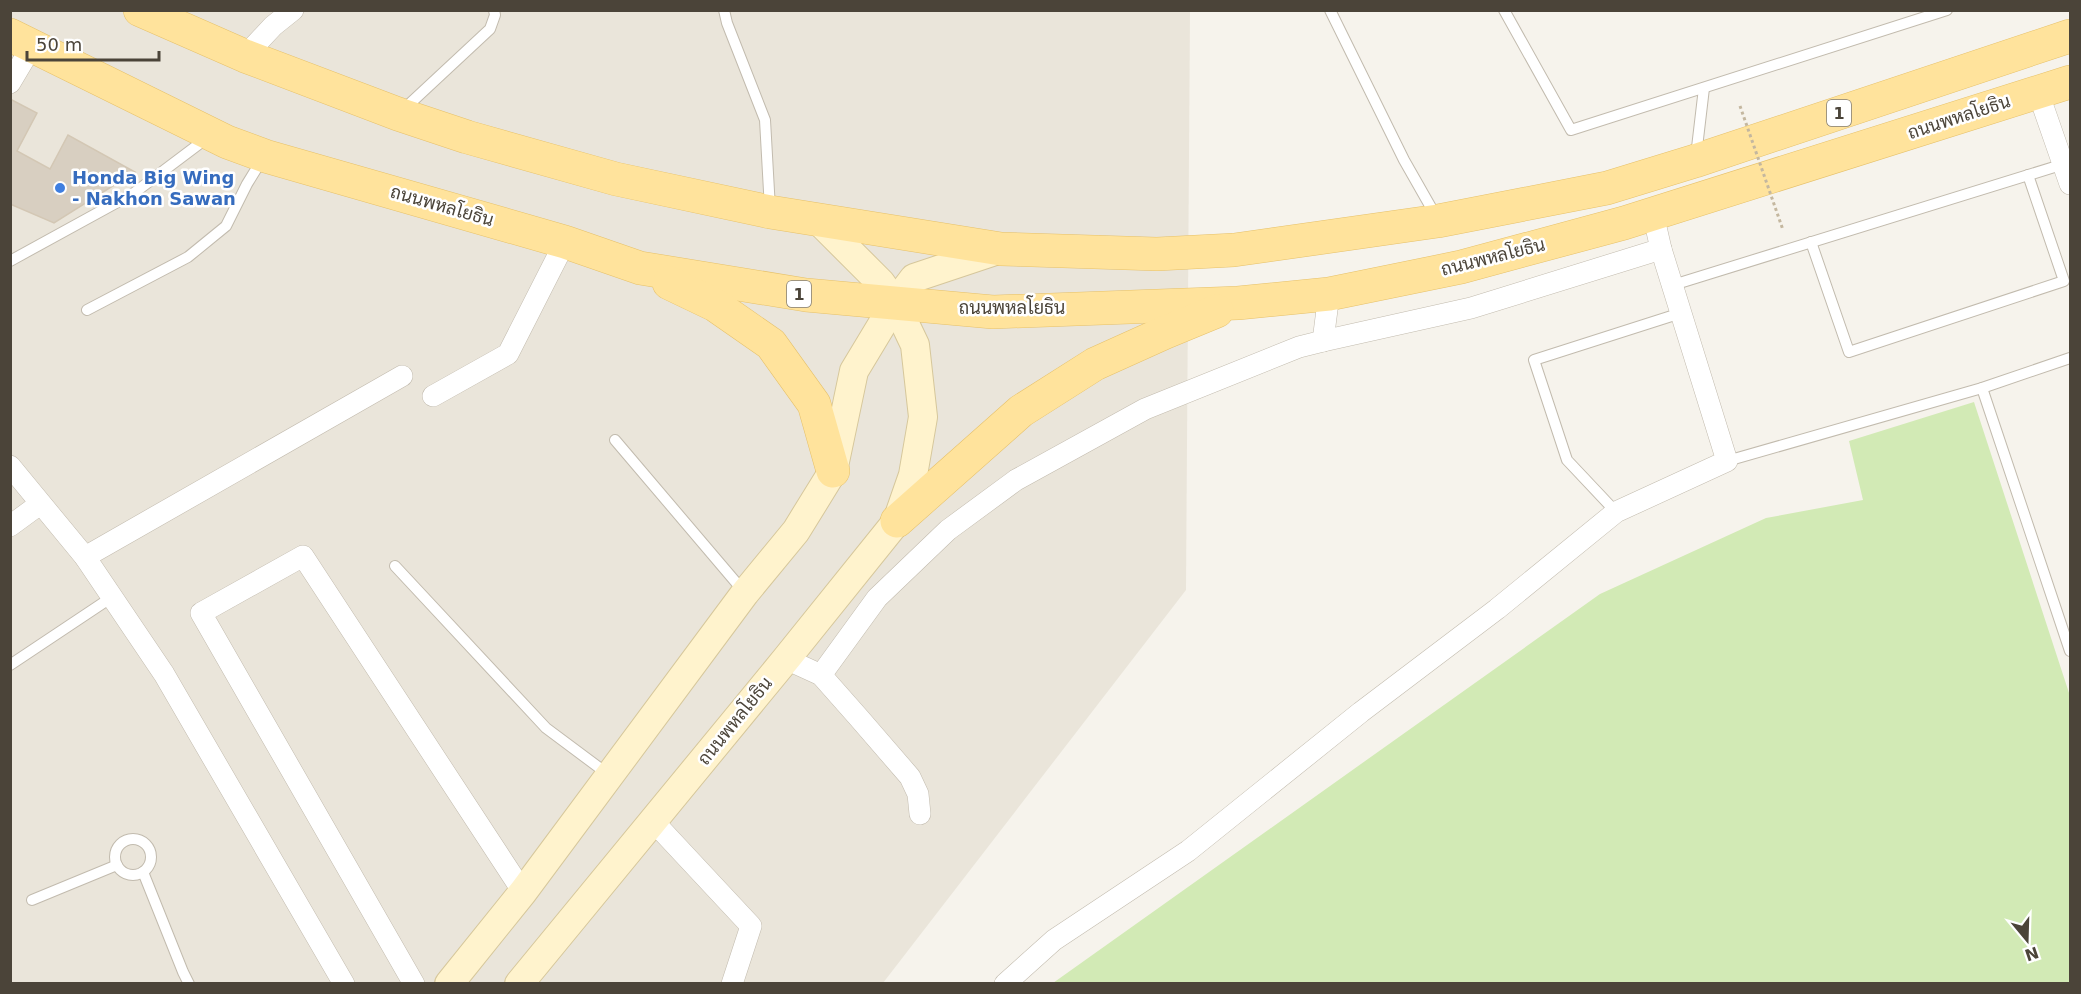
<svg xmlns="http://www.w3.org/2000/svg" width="2081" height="994" font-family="'DejaVu Sans',Sarabun,sans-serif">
<rect width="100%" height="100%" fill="#f6f3ec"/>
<polygon fill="#eae5da" points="10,11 1190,11 1186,590 883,983 11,983"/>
<polygon fill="#d2eab5" points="1974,402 2070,696 2070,983 1053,983 1600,594 1766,518 1863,500 1849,441"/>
<polygon fill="#d8cfc1" stroke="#d3c7b4" stroke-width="1.5" points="10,99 37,113 17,151 50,169 68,135 135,172 54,223 10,204"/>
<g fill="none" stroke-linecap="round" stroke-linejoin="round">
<g stroke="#c2bbae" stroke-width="12">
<g id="lane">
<polyline points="724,10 727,23 765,120 770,209"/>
<polyline points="1330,10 1404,160 1437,218"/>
<polyline points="1504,10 1571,130 1947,10"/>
<polyline points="403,110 490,29 495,15 494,10"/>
<polyline points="1696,156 1704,88"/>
<polyline points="1811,242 1849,352 2064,281 2028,175"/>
<polyline points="10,261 134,193 207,138"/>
<polyline points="1673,285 2064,164"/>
<polyline points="87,310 188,257 226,226 247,184 263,158"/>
<polyline points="1982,388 2070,651"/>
<polyline points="615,440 745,593"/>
<polyline points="1727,461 1982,388 2070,358"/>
<polyline points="1616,512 1567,460 1534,360 1681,313"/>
<polyline points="395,566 546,728 609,775"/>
<polyline points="10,665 112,597"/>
<circle cx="133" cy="857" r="18"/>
<polyline points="143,872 183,972 189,984"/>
<polyline points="32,900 117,865"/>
</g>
</g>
<g stroke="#c2bbae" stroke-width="22">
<g id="street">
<polyline points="245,56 273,26 293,10"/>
<polyline points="10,83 32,46"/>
<polyline points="2038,92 2070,184"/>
<polyline points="1323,341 1471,308 1661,249"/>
<polyline points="433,396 508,354 565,242"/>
<polyline points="10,466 85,557 164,674 344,984"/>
<polyline points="10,526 40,504"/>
<polyline points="85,557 402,376"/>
<polyline points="786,659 821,675 859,718 910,777 918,794 920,814"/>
<polyline points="821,675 877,598 948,530 1016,480 1145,409 1299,347 1323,341 1329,294"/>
<polyline points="653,821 751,926 732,984"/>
<polyline points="414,984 201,613 303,556 523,892"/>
<polyline points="1005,984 1054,940 1188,851 1361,712 1497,609 1616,512 1727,461 1661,249 1653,214"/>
</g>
</g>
<g stroke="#d6c79b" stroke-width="30">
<g id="secondary">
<polyline points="449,984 523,892 745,593 796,531 833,471 854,371 895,303 914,278 1001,249"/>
<polyline points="519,984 786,659 897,521 913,475 923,417 915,345 895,303 881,283 819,221"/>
</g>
</g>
<g stroke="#e6c16a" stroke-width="34">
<g id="primary">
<polyline points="140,10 245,56 398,114 467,137 616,179 770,212 1001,249 1157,254 1234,250 1438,221 1607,188 1695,161 2070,36"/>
<polyline points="10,35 227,142 265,156 565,242 640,268 806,295 993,312 1238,303 1329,294 1461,267 1624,223 2070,82"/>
<polyline points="669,283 715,305 771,344 814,404 833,471"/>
<polyline points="897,521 1021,411 1095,364 1166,332 1217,311"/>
</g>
</g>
<use href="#lane" stroke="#fff" stroke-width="10"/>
<use href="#street" stroke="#fff" stroke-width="21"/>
<use href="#secondary" stroke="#fff3cd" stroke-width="28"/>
<use href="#primary" stroke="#ffe39c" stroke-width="33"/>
<polyline stroke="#c4b79f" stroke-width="3" stroke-dasharray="3 3" stroke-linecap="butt" points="1740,106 1783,230"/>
</g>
<circle fill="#3f7fe0" stroke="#fff" stroke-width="2" cx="60" cy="188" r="6"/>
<g text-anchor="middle" stroke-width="5" stroke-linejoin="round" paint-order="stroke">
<g fill="#fff" stroke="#817c74" stroke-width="1.5">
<rect x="1827" y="100" width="24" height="26" rx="4.5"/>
<rect x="787" y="281" width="24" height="26" rx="4.5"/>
</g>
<g font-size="16" font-weight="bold" fill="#4b4439">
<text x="1839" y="119">1</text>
<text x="799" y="300">1</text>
</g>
<g font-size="18" fill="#4b4439" stroke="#fff">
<text transform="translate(1959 117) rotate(-18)" y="6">ถนนพหลโยธิน</text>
<text transform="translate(442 206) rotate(16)" y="6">ถนนพหลโยธิน</text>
<text transform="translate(1493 257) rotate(-14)" y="6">ถนนพหลโยธิน</text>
<text x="1012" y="314">ถนนพหลโยธิน</text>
<text transform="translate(735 721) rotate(-51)" y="6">ถนนพหลโยธิน</text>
</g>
<g font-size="18" font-weight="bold" fill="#366cbe" stroke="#fff" text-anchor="start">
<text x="72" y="184">Honda Big Wing<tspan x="72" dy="21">- Nakhon Sawan</tspan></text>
</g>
</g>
<rect width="2081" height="994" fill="none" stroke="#4b4439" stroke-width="24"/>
<g transform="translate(2027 940) rotate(161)" stroke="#ffffff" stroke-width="4.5" paint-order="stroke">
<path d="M0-4.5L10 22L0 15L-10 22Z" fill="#4b4439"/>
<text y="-9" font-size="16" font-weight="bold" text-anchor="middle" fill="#4b4439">N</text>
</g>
<path d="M27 51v9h132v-9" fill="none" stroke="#4b4439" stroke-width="3"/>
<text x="36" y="51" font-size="18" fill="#4b4439" stroke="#ffffff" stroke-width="4.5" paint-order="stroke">50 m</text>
</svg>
